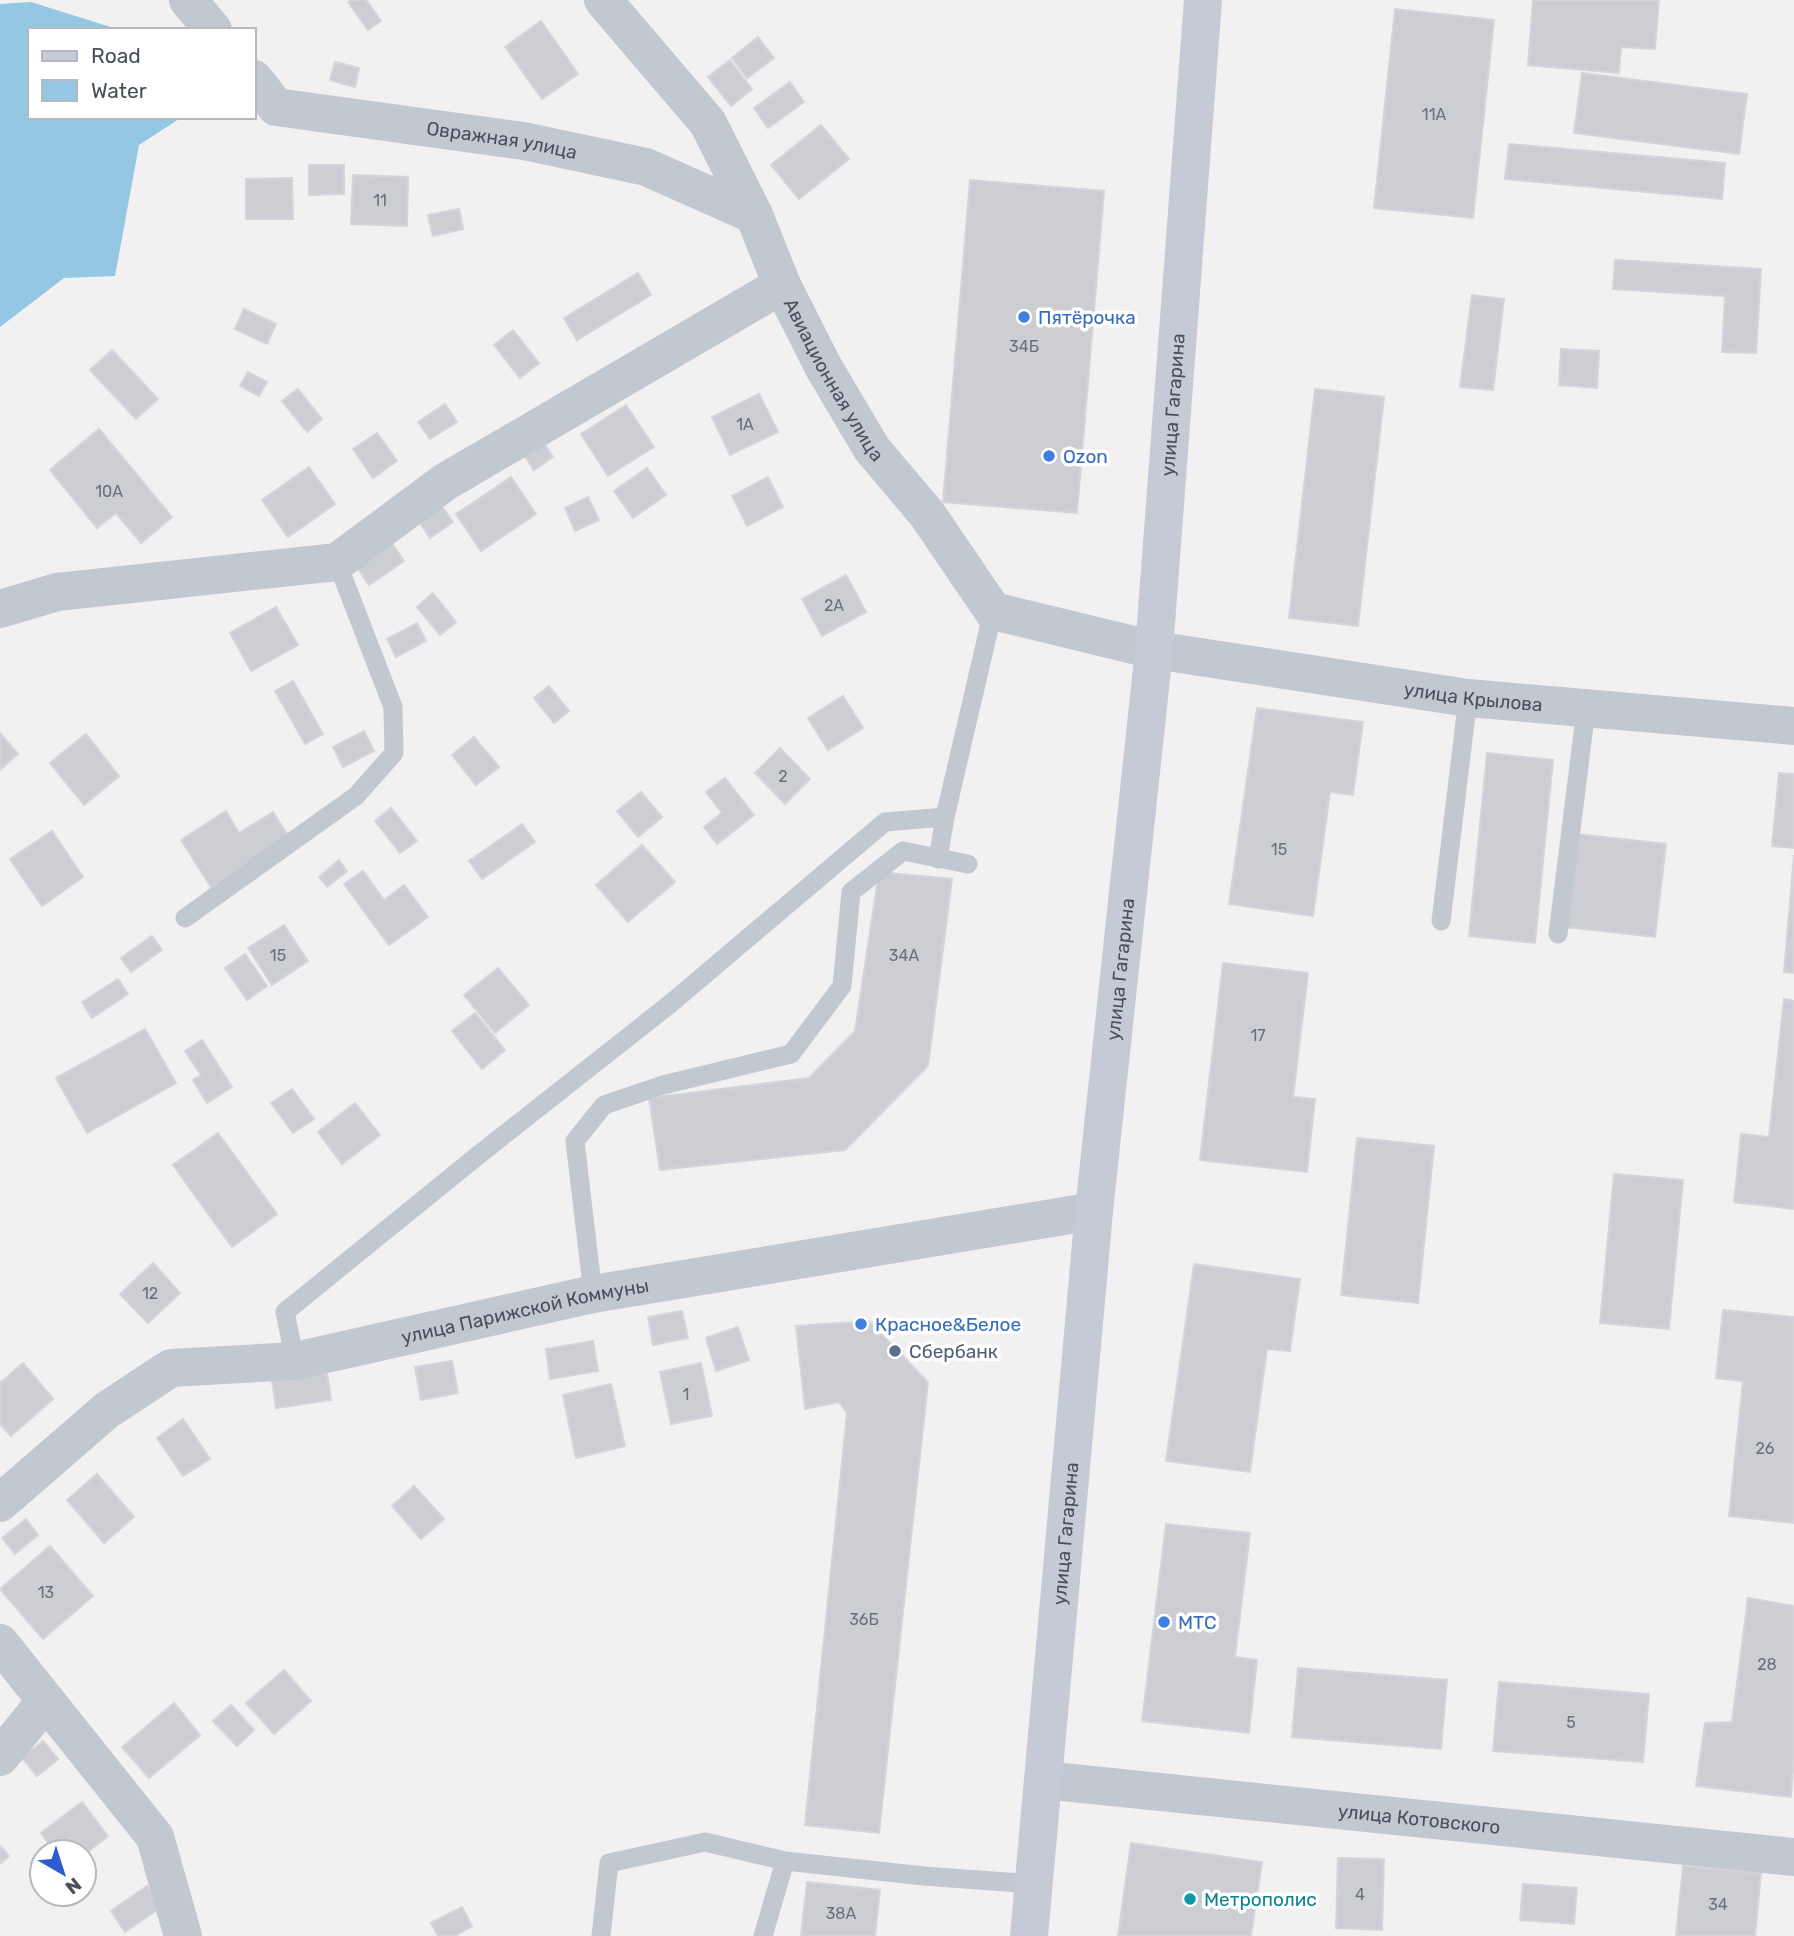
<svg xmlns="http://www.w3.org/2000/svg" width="1794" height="1936" font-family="Rubik,sans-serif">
<rect width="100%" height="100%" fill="#f2f0f0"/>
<polygon fill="#94c7e3" points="31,2 120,30 30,30 30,117 182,117 139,145 115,276 64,278 0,327 0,4"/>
<g fill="#cdced4" stroke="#d4d5da" stroke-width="2">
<polygon points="352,0 366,0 381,21 368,30 348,2"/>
<polygon points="1533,0 1659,0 1655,49 1621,47 1619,73 1528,65"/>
<polygon points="1395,9 1494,20 1473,218 1374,208"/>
<polygon points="541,21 578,74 542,99 505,47"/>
<polygon points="758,37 774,58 747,78 732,58"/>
<polygon points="730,60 752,89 731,106 708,77"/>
<polygon points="335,62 359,68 355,87 330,80"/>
<polygon points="1582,73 1747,94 1739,154 1574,133"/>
<polygon points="790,82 804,102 768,128 754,108"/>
<polygon points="821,125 849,159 799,199 771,165"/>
<polygon points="1509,144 1725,163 1722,199 1505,179"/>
<polygon points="309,165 344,165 344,194 309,195"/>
<polygon points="353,175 408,177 407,226 351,224"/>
<polygon points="292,178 293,219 246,219 246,179"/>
<polygon points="970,180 1104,191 1077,513 943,502"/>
<polygon points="459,209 463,229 433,236 428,215"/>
<polygon points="1615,260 1761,269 1756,353 1722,352 1725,296 1613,289"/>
<polygon points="638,273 651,295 577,340 564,318"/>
<polygon points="1472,295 1504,299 1493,390 1460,387"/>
<polygon points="244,309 276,324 267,344 235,329"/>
<polygon points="513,330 539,363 520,378 494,345"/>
<polygon points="1561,349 1599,351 1597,388 1559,385"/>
<polygon points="112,350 158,399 136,419 90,370"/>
<polygon points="248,372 267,382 259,396 240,386"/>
<polygon points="298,389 322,419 307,432 282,401"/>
<polygon points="1315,389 1384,397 1358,626 1289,618"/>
<polygon points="759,394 778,432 730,455 712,417"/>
<polygon points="445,404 457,422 430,439 418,422"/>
<polygon points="626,405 654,447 608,476 581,434"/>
<polygon points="99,429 172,517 141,543 116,513 97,528 50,470"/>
<polygon points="377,433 397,461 373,478 353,449"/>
<polygon points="538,434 553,457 534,470 519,447"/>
<polygon points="309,467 335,504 288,537 262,500"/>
<polygon points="647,468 666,495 633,518 614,491"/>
<polygon points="511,477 536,514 481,551 456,514"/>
<polygon points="768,477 783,507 747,526 732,496"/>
<polygon points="588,497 599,520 575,531 565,508"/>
<polygon points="436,498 453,522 430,538 414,514"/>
<polygon points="392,543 404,561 369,585 357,567"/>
<polygon points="846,575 866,612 822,636 802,599"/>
<polygon points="433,593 456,622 440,635 417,607"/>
<polygon points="276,607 298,645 251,671 230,633"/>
<polygon points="417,623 426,641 396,657 387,639"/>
<polygon points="293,681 323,734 305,744 275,691"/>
<polygon points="549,686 569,711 554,723 534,698"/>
<polygon points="843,696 863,728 828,750 808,718"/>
<polygon points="1257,708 1363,722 1353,795 1330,792 1313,916 1229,904"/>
<polygon points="364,731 374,751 343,767 333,747"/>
<polygon points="0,733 18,754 0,770"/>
<polygon points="86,734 119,776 84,805 50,763"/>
<polygon points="474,737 499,767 476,785 452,755"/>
<polygon points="780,748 810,779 785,804 755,773"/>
<polygon points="1487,753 1553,760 1535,943 1469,936"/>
<polygon points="1779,773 1794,774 1794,848 1772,846"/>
<polygon points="725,778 754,815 717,844 704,827 722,813 706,792"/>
<polygon points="641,792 662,817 638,837 617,811"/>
<polygon points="391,808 417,841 400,853 375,821"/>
<polygon points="226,811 239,833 273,812 289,837 211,887 181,840"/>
<polygon points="522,824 535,842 482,879 469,861"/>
<polygon points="52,831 83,877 42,906 10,859"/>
<polygon points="1576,834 1666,844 1655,937 1566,927"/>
<polygon points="642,845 675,882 628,922 596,885"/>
<polygon points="1794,855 1794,973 1784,972"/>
<polygon points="339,860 347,871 327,887 319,877"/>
<polygon points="363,871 384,900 404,885 428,917 389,945 344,884"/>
<polygon points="879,872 952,879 928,1066 845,1150 660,1170 649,1098 809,1078 855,1031"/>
<polygon points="284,925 308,961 272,985 248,948"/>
<polygon points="152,936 162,950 131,972 121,958"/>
<polygon points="245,954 267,986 247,1000 225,968"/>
<polygon points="1223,963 1308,973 1293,1097 1315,1099 1307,1172 1200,1160"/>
<polygon points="498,968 529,1005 495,1033 464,995"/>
<polygon points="118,979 128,994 92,1018 82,1002"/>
<polygon points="1784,999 1794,1001 1794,1209 1734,1202 1741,1134 1769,1137"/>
<polygon points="475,1013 505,1050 482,1069 452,1031"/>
<polygon points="145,1029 176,1083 87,1133 56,1078"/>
<polygon points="202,1040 232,1087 207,1103 193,1080 201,1075 185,1051"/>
<polygon points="292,1089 314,1119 293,1133 271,1103"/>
<polygon points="355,1103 380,1135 342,1164 318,1132"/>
<polygon points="218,1133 277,1214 232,1247 173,1165"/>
<polygon points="1357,1138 1434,1146 1418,1303 1341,1295"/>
<polygon points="1614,1174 1683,1180 1669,1329 1600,1323"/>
<polygon points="153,1263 180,1293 148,1323 120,1294"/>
<polygon points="1194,1264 1300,1279 1290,1351 1267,1349 1250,1472 1166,1461"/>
<polygon points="1723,1310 1794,1317 1794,1523 1729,1516 1743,1381 1716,1378"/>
<polygon points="682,1311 688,1338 653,1345 648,1317"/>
<polygon points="869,1321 928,1382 879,1833 805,1825 847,1413 839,1402 805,1409 796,1326"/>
<polygon points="738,1327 749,1360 716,1371 706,1338"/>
<polygon points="593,1341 598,1371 550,1379 546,1349"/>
<polygon points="452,1361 458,1393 421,1400 415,1367"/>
<polygon points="23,1363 53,1399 11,1436 0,1424 0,1383"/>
<polygon points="701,1363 712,1416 671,1424 660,1372"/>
<polygon points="327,1373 331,1400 276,1408 272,1381"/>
<polygon points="611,1384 625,1446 576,1458 563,1395"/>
<polygon points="183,1419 210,1459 183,1476 157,1438"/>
<polygon points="97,1474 134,1517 104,1543 67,1500"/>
<polygon points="414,1486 444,1519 421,1539 392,1506"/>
<polygon points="26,1519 38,1535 15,1554 2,1538"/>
<polygon points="1166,1524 1250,1533 1235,1657 1257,1660 1249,1733 1142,1721"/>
<polygon points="50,1546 93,1596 43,1639 0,1589"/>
<polygon points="1748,1598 1794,1606 1794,1758 1791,1797 1696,1786 1705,1723 1732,1722"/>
<polygon points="1298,1668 1447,1680 1441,1749 1292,1737"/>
<polygon points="284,1670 311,1701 274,1734 246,1703"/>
<polygon points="1499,1682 1649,1694 1643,1762 1493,1751"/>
<polygon points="174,1703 200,1735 149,1778 122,1747"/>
<polygon points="231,1705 254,1730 237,1746 213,1721"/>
<polygon points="43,1741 58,1759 37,1776 22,1758"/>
<polygon points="82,1802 108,1836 84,1855 84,1852 55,1852 41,1833"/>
<polygon points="1131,1843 1262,1862 1251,1936 1118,1936"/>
<polygon points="0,1846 9,1856 0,1864"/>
<polygon points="1338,1858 1384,1859 1382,1930 1336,1928"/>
<polygon points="1683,1866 1761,1873 1755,1936 1676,1936"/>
<polygon points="807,1882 880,1890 875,1936 801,1936"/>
<polygon points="1523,1884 1577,1888 1574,1924 1520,1920"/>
<polygon points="147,1886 161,1907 125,1932 111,1911"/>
<polygon points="462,1907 472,1926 455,1936 438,1936 431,1923"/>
</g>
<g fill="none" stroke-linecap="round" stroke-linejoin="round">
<g stroke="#c2c8d0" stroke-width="19">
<polyline points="938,859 945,817 993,611"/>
<polyline points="185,918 356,796 394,753 393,707 337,562"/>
<polyline points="1441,921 1468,698"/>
<polyline points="1558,934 1586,709"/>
<polyline points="593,1294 575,1141 604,1105 663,1085 791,1054 842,986 851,892 903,851 968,864"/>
<polyline points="295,1361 285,1312 476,1157 670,1004 885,822 945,817"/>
<polyline points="601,1936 609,1863 705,1842 785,1861 924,1876 1033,1884"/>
<polyline points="763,1936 785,1861"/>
</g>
<g stroke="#c2c8d0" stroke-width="38">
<polyline points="188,0 213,30"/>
<path id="s1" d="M603,0l105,123 46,92 28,70 42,83 48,81 55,65 66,97 161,39 314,48 326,28"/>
<path id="s2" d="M254,79l22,28 248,34 122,26 108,48"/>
<polyline points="0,609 57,592 337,562 445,482 782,285"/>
<polyline points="0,1643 155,1837 183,1936"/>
<polyline points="0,1757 46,1701"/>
<path id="s3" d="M1043,1780l751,77"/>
</g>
<path stroke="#c2c8d0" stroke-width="38" id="s4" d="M0,1503l107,-93 64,-42 124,-7 298,-67 501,-83"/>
<path stroke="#c4cad6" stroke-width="38" id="s5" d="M1029,1936l65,-725 60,-561 49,-650"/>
</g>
<g fill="#3f7fe0" stroke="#fff" stroke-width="2.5">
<circle cx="1024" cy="317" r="7"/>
<circle cx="1049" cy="456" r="7"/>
<circle cx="861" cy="1324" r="7"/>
<circle cx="1164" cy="1622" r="7"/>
</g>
<circle fill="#5c6f8a" stroke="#fff" stroke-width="2.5" cx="895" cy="1351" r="7"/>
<circle fill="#0f9aa8" stroke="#fff" stroke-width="2.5" cx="1190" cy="1899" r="7"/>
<g text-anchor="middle" stroke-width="7" stroke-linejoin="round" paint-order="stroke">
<g font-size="16" fill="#6a7079">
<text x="1434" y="120">11А</text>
<text x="380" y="206">11</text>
<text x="1024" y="352">34Б</text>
<text x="745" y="430">1А</text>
<text x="109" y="497">10А</text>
<text x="834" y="611">2А</text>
<text x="783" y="782">2</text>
<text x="1279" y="855">15</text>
<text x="278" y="961">15</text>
<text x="904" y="961">34А</text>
<text x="1258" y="1041">17</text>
<text x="150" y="1299">12</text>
<text x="686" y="1400">1</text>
<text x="1765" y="1454">26</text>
<text x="46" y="1598">13</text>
<text x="864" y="1625">36Б</text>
<text x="1767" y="1670">28</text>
<text x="1571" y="1728">5</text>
<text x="1360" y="1900">4</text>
<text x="1718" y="1910">34</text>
<text x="841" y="1919">38А</text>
</g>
<g font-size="19" fill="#49505b" stroke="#fff">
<text dy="7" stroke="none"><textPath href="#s2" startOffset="264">Овражная улица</textPath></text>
<text dy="7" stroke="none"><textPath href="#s1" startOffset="448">Авиационная улица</textPath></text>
<text dy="7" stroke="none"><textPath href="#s5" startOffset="1538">улица Гагарина</textPath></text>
<text dy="7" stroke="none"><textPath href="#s1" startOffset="1218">улица Крылова</textPath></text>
<text dy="7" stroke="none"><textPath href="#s5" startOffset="971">улица Гагарина</textPath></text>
<text dy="7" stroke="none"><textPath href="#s4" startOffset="578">улица Парижской Коммуны</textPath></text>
<text dy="7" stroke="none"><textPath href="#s5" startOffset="404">улица Гагарина</textPath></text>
<text dy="7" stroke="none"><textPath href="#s3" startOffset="378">улица Котовского</textPath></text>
</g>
<g font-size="19" fill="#366cbe" stroke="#fff" text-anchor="start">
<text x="1038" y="324">Пятёрочка</text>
<text x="1063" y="463">Ozon</text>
<text x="875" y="1331">Красное&amp;Белое</text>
<text x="1178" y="1629">МТС</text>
</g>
<g font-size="19" fill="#4e5e75" stroke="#fff" text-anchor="start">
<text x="909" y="1358">Сбербанк</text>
</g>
<g font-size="19" fill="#0d838f" stroke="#fff" text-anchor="start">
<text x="1204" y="1906">Метрополис</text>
</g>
</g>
<rect x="28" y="28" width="228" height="91" fill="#ffffff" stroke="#b6b9bd" stroke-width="2"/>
<rect x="42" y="51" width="35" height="10" fill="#c4cad6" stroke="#b6b9bd" stroke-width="2"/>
<text x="91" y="63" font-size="21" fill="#49505b">Road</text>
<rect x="42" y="80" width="35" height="21" fill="#94c7e3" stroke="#b6b9bd" stroke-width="2"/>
<text x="91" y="98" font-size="21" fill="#49505b">Water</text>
<g transform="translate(63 1873) rotate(141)"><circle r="33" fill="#ffffff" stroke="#b6b9bd" stroke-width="2"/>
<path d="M0-5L12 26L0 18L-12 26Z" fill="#2c5cd0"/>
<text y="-10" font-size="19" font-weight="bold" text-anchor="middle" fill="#49505b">N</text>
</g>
</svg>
